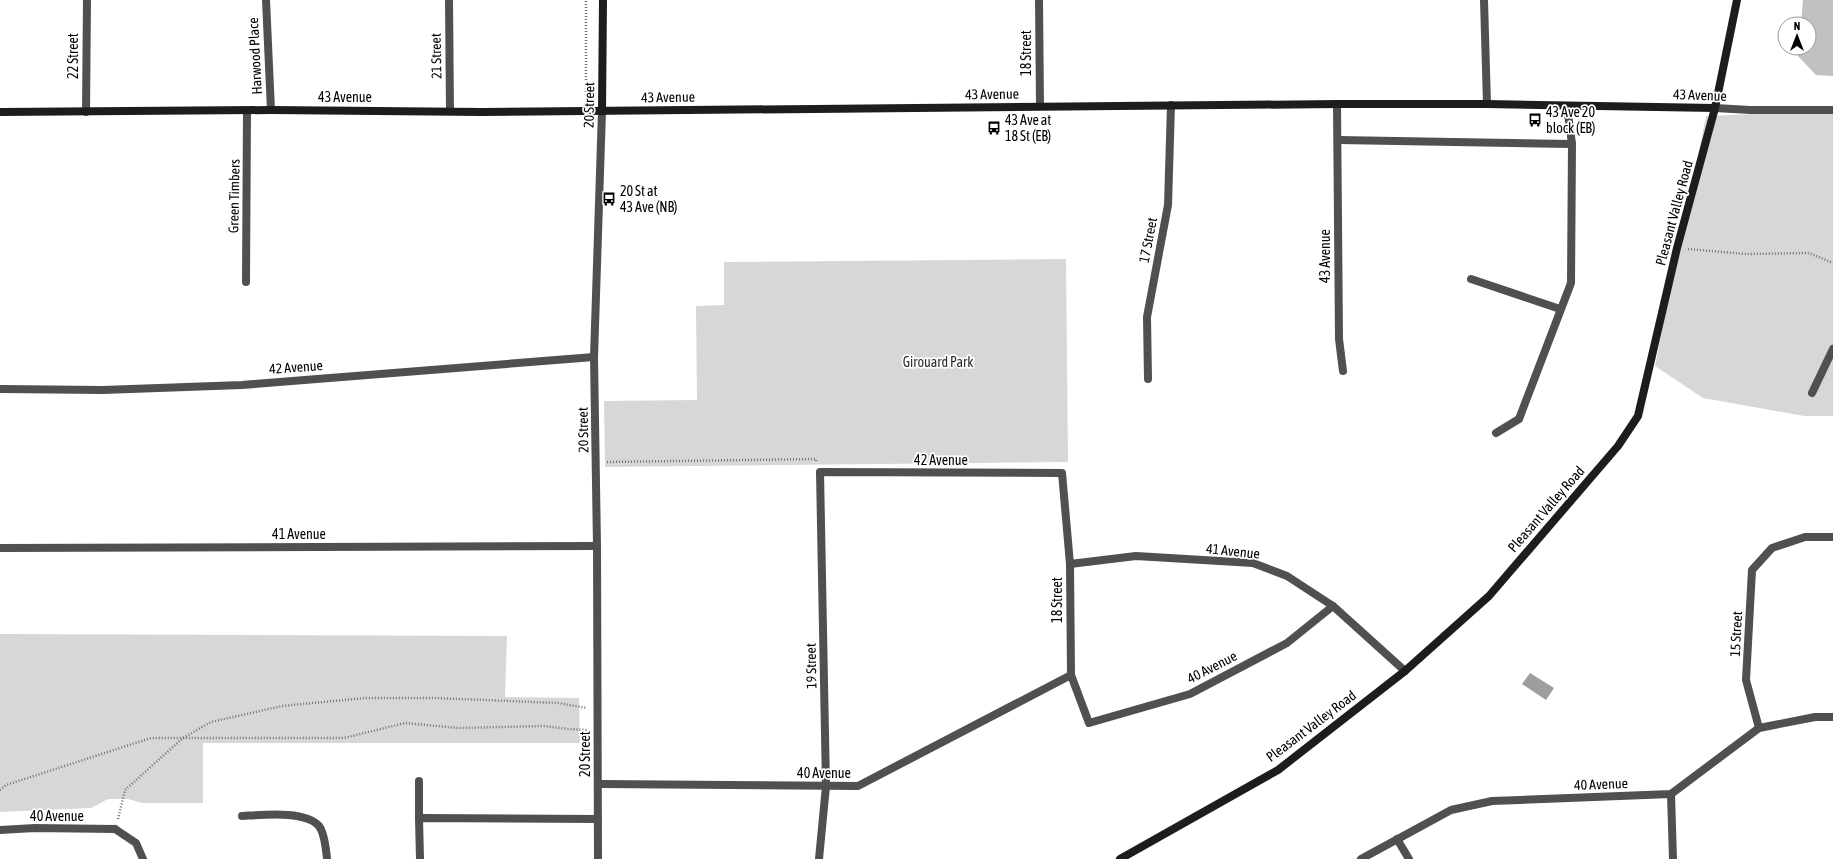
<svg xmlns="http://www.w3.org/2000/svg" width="1833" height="859" font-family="'Asap Condensed',sans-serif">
<rect width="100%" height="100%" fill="#fff"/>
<g fill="#d7d7d7">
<polygon points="1833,111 1833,416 1804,416 1703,398 1655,366 1706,116"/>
<polygon points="1066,259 1068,462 605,467 604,401 697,400 696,306 724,305 724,262"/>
<polygon points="0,634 507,636 505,697 579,698 580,743 203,743 203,803 142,803 128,799 108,799 91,808 0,812"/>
</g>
<polygon fill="#9e9e9e" points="1530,673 1554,688 1546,700 1522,684"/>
<polygon fill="#c0c0c0" points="1803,0 1833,0 1833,76 1816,75 1798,56 1799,48 1809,48 1809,24 1801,24"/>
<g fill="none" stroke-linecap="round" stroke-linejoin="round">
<g stroke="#727272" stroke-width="2.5" stroke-dasharray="1 2" stroke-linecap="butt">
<polyline points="586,95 586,0"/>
<polyline points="1688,249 1746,254 1809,253 1833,263"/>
<polyline points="607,462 816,459 816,461"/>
<polyline points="0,790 6,785 151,738 344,738 405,723 458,728 544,726 568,729 588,730"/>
<polyline points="118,819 125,790 183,738 211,722 282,706 365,698 435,698 558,703 587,708"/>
</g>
<g stroke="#505050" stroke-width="8">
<polyline points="266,0 271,110"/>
<polyline points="246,282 247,111"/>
<polyline points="115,829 136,843 143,859"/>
</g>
<g stroke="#505050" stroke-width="8">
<polyline points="449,0 450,111"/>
<polyline points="1039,0 1040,106"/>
<polyline points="1484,0 1487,104"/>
<polyline points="1337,104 1339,339 1343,371"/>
<polyline points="1715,108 1750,110 1833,110"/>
<polyline points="86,112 87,0"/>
<polyline points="1338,140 1572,144"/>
<polyline points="1471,279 1560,309"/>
<polyline points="1148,379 1147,317 1168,205 1171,105"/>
<polyline points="0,389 103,390 242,385 594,357"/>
<polyline points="1812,393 1833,349"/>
<polyline points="1496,433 1519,419 1571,283 1572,144 1567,106"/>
<polyline points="0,548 597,546"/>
<polyline points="1070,564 1136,556 1253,563 1287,576 1333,606 1405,671"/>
<polyline points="1759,728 1746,680 1752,570 1772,548 1805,537 1833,537"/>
<polyline points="419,781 419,818"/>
<polyline points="599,784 858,786 1071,675"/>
<polyline points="1671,794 1673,859"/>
<path d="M242,816c20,-1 63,-6 77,10 6,8 7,24 8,33"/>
<polyline points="0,830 35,828 115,829"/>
<polyline points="1397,839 1409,859"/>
<polyline points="420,859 419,818 598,819"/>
<polyline points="598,859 597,546 594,357 602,111"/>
<polyline points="819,859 826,786 820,472 1062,473 1070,564 1071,675 1089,723 1190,694 1287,643 1333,606"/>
<polyline points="1361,859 1451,810 1492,801 1671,794 1759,728 1815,717 1833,717"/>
</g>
<g stroke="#1d1d1d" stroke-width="8">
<polyline points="602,111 603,0"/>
<polyline points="0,112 271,110 482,112 1337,104 1487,104 1715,108"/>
<polyline points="1120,859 1278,770 1405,671 1489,596 1618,446 1638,416 1677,248 1715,108 1737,0"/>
</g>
</g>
<defs>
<g id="bus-bare" transform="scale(1.08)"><path d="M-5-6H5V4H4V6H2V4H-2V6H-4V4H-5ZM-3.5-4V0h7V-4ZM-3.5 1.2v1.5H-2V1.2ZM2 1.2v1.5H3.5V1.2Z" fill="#000" stroke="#fff" stroke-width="2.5" paint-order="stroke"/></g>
</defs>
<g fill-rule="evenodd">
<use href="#bus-bare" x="1535" y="120"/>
<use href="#bus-bare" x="994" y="128"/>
<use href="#bus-bare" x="609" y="199"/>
</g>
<g text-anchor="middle" stroke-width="3.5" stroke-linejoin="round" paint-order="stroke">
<g font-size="14" fill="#000" stroke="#fff">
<text transform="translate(1026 53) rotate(-90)" y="5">18 Street</text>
<text transform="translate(73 56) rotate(-90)" y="5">22 Street</text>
<text transform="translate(255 56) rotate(-93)" y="5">Harwood Place</text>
<text transform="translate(436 56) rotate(-91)" y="5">21 Street</text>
<text transform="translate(992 94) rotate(-1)" y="5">43 Avenue</text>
<text transform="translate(1700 95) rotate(2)" y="5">43 Avenue</text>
<text x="345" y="102">43 Avenue</text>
<text transform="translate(668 97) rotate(-1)" y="5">43 Avenue</text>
<text transform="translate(589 105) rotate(-89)" y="5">20 Street</text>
<text transform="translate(234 196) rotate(-89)" y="5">Green Timbers</text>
<text transform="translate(1674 213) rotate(-75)" y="5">Pleasant Valley Road</text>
<text transform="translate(1148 240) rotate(-79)" y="5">17 Street</text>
<text transform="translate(1325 256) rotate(-90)" y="5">43 Avenue</text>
<text transform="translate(296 367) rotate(-4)" y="5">42 Avenue</text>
<text transform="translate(583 430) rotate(-91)" y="5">20 Street</text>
<text x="941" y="465">42 Avenue</text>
<text transform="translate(1546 509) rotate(-49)" y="5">Pleasant Valley Road</text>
<text x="299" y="539">41 Avenue</text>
<text transform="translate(1233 551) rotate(6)" y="5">41 Avenue</text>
<text transform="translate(1057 600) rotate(-90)" y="5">18 Street</text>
<text transform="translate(1736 634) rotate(-87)" y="5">15 Street</text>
<text transform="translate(811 666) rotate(-91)" y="5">19 Street</text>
<text transform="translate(1212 667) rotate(-27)" y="5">40 Avenue</text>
<text transform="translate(1311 726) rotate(-37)" y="5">Pleasant Valley Road</text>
<text transform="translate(585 754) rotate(-90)" y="5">20 Street</text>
<text x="824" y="778">40 Avenue</text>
<text transform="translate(1601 784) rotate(-2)" y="5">40 Avenue</text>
<text x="57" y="821">40 Avenue</text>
</g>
<g font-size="14" fill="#000" stroke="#fff" text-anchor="start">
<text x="1546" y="117">43 Ave 20<tspan x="1546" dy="16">block (EB)</tspan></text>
<text x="1005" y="125">43 Ave at<tspan x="1005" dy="16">18 St (EB)</tspan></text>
<text x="620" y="196">20 St at<tspan x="620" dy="16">43 Ave (NB)</tspan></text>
</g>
<g font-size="14" fill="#2e2e2e" stroke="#fff">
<text x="938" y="367">Girouard Park</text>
</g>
</g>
<g transform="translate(1797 36)"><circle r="19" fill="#ffffff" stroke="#999999"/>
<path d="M0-3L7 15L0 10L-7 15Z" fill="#000000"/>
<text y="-6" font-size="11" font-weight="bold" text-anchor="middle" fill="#000000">N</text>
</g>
</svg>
